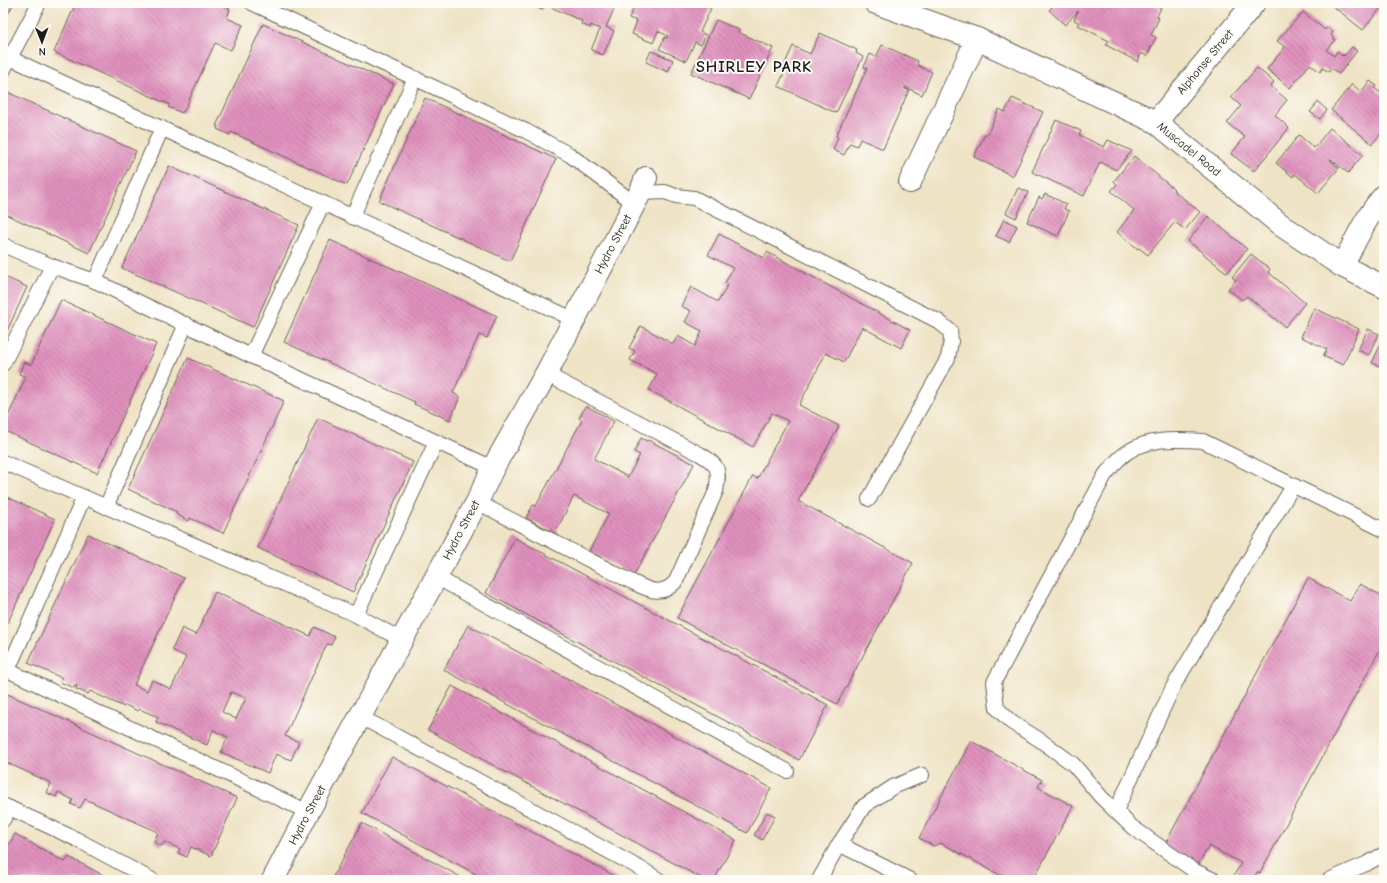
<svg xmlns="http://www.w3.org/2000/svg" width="1387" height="883" font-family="'Comic Neue',sans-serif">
<defs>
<pattern id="building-back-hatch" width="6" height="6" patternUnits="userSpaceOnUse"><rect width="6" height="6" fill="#e091bd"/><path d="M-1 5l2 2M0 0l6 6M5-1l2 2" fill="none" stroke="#b57699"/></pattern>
</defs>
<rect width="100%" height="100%" fill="#fdfcf7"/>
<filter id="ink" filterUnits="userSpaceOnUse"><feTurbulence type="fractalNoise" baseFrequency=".025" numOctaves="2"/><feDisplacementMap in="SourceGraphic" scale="8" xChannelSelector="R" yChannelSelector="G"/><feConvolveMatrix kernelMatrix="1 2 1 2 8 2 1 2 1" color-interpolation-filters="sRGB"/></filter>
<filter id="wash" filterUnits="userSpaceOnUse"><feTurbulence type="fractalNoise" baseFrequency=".012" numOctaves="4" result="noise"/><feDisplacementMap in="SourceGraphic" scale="16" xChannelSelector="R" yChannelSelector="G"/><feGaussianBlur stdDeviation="0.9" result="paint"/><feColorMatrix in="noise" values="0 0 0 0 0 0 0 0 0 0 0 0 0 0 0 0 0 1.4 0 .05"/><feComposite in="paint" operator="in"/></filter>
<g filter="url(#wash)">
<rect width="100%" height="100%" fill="#efe3c5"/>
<g id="blocks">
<g fill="url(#building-back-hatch)" fill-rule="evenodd">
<polygon points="3,3 14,3 3,23"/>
<polygon points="76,3 216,3 230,9 227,18 243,25 231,50 215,43 184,111 183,111 182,113 168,107 170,105 54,52"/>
<polygon points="528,3 617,3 606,27 614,31 603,55 591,50 600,29 591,25 590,28 581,24 582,21 544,4 542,10"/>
<polygon points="636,3 678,3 683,5 684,3 701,3 711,8 700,32 706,35 701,45 695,42 686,61 659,49 665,37 667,38 668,36 658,31 653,43 632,34 637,21 629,18"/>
<polygon points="1056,3 1129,3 1142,9 1145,3 1152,3 1161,8 1157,16 1159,18 1151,35 1156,37 1147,56 1141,53 1138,62 1106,45 1109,41 1078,25 1080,23 1074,20 1078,11 1065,25 1049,10"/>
<polygon points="1329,3 1383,3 1384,4 1363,30"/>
<polygon points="1303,12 1325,30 1327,27 1333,32 1331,35 1335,40 1326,50 1334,56 1337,51 1342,56 1343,54 1344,56 1352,47 1357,51 1339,74 1331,68 1329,72 1323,68 1320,72 1310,64 1290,88 1267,69 1285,47 1277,41"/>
<polygon points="716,20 739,30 738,32 773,48 749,99 691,73"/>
<polygon points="263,24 394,84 347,185 231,132 230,135 217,129 218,126 216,126"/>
<polygon points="820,33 857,50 856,53 863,57 836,113 778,86 785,71 782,70 793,46 810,54"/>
<polygon points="882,45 918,61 917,65 932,72 922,95 905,87 905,89 909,90 883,149 860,139 857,146 850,143 844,155 833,150 838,137 836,136 867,68 864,67 870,54 876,57"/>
<polygon points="651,51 673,60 668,72 646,62"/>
<polygon points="1257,68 1274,82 1271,86 1287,100 1275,115 1289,128 1254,171 1231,154 1245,137 1227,123 1241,106 1231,97"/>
<polygon points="1370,81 1377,86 1374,88 1382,94 1384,92 1384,130 1372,144 1331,110 1352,84 1361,92"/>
<polygon points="5,91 136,151 89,253 3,213 3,96"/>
<polygon points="425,98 556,159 510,261 379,201"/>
<polygon points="1012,98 1043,112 1013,176 974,157 985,134 987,135 999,109 1005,112"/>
<polygon points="1318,102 1327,110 1320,119 1310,112"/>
<polygon points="1056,120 1081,131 1079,135 1104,147 1108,140 1132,151 1116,170 1100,162 1084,196 1032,172"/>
<polygon points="1330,128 1363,155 1348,173 1331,159 1330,160 1339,168 1318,193 1295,174 1293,177 1276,163 1299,135 1314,148"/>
<polygon points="1134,156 1174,189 1173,190 1200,212 1185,230 1175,222 1148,255 1139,248 1138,249 1117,232 1134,210 1111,191 1117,184 1114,181"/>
<polygon points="169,166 299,225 253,327 122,268"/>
<polygon points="1018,188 1028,192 1016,218 1006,213"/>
<polygon points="1045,194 1066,204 1064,209 1069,211 1058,236 1027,222 1039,197 1042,199"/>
<polygon points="1208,216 1247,249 1227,273 1188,241"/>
<polygon points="1004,219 1017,226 1009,242 996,236"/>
<polygon points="719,234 764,258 767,252 910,330 901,348 862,327 844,362 826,353 799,405 839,426 798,501 913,563 837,704 677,618 753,476 757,479 788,421 772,413 753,447 649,390 657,374 630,360 635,351 629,348 641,326 673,344 678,336 695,346 702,331 685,322 691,311 681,306 691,287 718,302 728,284 725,283 733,268 708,255"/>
<polygon points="330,240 497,316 487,338 479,335 453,393 460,397 450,420 414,404 415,402 284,342"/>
<polygon points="1251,254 1270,269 1268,272 1305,303 1285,327 1247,296 1242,300 1228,289 1236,280 1232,277"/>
<polygon points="3,276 27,287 3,340"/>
<polygon points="61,300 156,344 97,473 3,430 3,427 26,377 19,374 24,362 31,365"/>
<polygon points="1314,308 1359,329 1343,365 1323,356 1327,349 1301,337"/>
<polygon points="1368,329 1379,334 1369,355 1358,350"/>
<polygon points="1384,337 1384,368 1372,363"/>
<polygon points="188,358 284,401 223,533 190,518 189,521 176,514 177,512 128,489"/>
<polygon points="586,406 614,421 594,459 628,477 640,455 634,452 641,438 647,441 648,440 694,464 634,575 589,551 609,514 574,496 555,533 526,518 533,505 536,506 582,420 579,418"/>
<polygon points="318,418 413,462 353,592 258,548"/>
<polygon points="3,495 55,519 3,633"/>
<path d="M88,534l96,44 -50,107 13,6 5,-11 19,9 15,-32 -14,-7 10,-22 14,7 19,-43 95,44 4,-9 21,10 -4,8 -4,-1 -42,92 14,6 -8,18 -15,-6 -8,19 -47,-21 7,-15 -15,-7 -6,15 -51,-23 2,-5 -19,-8 -1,2 -13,-6 -1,2 -34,-16 -2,3 -12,-5 1,-4h-2l-1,3 -14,-6 2,-4 -34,-15zM231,692l15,6 -10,21 -14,-7z"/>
<polygon points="515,538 828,705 799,760 486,593"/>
<polygon points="1308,578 1350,601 1360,584 1384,597 1384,642 1260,873 1257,872 1253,880 1234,880 1232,879 1241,863 1209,846 1198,865 1164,846"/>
<polygon points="468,625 771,788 747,833 444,670"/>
<polygon points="452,686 736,840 714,880 705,880 428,730"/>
<polygon points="3,692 237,798 211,856 191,847 187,857 178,853 180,849 164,842 162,846 154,842 158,832 85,799 80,808 71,804 73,800 58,792 56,797 47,793 51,783 3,761"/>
<polygon points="971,741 1042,780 1038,787 1073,806 1033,880 1009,880 941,843 934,846 919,838"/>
<polygon points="392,757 622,880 487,880 362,813"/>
<polygon points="767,812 775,816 762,840 754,835"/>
<polygon points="362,823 466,880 331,880"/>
<polygon points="15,834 65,862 69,857 112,880 3,880 3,855"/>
</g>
</g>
</g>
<g filter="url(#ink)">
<use href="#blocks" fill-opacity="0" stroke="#666257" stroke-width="1"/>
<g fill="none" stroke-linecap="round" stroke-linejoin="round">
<g stroke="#666257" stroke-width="16">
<g id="lane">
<polyline points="252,3 442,91 526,131 570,155 634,203"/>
<polyline points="10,58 573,319"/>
<polyline points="3,71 39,3"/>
<polyline points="640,193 665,192 676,196 694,198 938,321 950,331 951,341 948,358 869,499"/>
<polyline points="352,217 415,78"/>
<polyline points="3,245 52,266 95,281 251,356 493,468"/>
<polyline points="95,281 162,128"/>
<polyline points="251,356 323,203"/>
<polyline points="3,364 52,266"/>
<polyline points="3,462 356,615 402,640"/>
<path d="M477,502l149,77c18,8 34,21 50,2l40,-90c4,-21 3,-26 -16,-37l-154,-80"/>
<polyline points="106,507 186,324"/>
<polyline points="436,577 787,771"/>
<polyline points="356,615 436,442"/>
<polyline points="3,668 308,812"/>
<polyline points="8,670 84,497"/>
<polyline points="359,716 645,871 659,880"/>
<polyline points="3,805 76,839 152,880"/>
<polyline points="1116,811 1173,687 1293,486"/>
<polyline points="3,820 10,808"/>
<polyline points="839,844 910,880"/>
<polyline points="819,880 839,844 864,806 893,787 922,775"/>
<path d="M1214,880l-21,-10 -61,-43 -31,-30 -28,-33 -33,-24 -29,-18 -14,-14 -3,-26 111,-207c4,-5 8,-10 13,-15 22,-23 56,-21 85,-19l181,89"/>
<polyline points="1329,880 1368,863 1384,854"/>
</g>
</g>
<g stroke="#666257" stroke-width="24">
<g id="street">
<polyline points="876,3 977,39 1156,122 1281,225 1342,266 1384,287"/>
<polyline points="1156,122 1254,3"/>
<polyline points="910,182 977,39"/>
<path d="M1342,266c13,-24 24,-50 42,-70"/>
<polyline points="273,880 308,812 477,502 493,468 546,374 640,193 646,178"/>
</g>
</g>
<use href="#lane" stroke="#fff" stroke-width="14"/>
<use href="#street" stroke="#fff" stroke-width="22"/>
</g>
</g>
<g text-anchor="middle" stroke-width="4" stroke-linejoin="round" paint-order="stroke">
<g font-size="12" fill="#1c1c1c" stroke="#fdfcf7">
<text transform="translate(1205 62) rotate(-50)" y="4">Alphonse Street</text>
<text transform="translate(1189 149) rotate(39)" y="4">Muscadel Road</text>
<text transform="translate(613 244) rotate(-62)" y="4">Hydro Street</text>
<text transform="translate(461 530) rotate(-62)" y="4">Hydro Street</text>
<text transform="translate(307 815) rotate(-62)" y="4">Hydro Street</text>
</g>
<g font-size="16" font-weight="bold" letter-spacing="1" fill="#1c1c1c" stroke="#fdfcf7">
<text x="754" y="72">SHIRLEY PARK</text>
</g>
</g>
<rect width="1387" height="883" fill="none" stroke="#fdfcf7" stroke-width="16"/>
<g transform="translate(42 42) rotate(179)" stroke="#fdfcf7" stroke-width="3" paint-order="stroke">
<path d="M0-3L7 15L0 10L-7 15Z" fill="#1c1c1c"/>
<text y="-6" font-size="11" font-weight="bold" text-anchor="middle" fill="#1c1c1c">N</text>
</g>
</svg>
